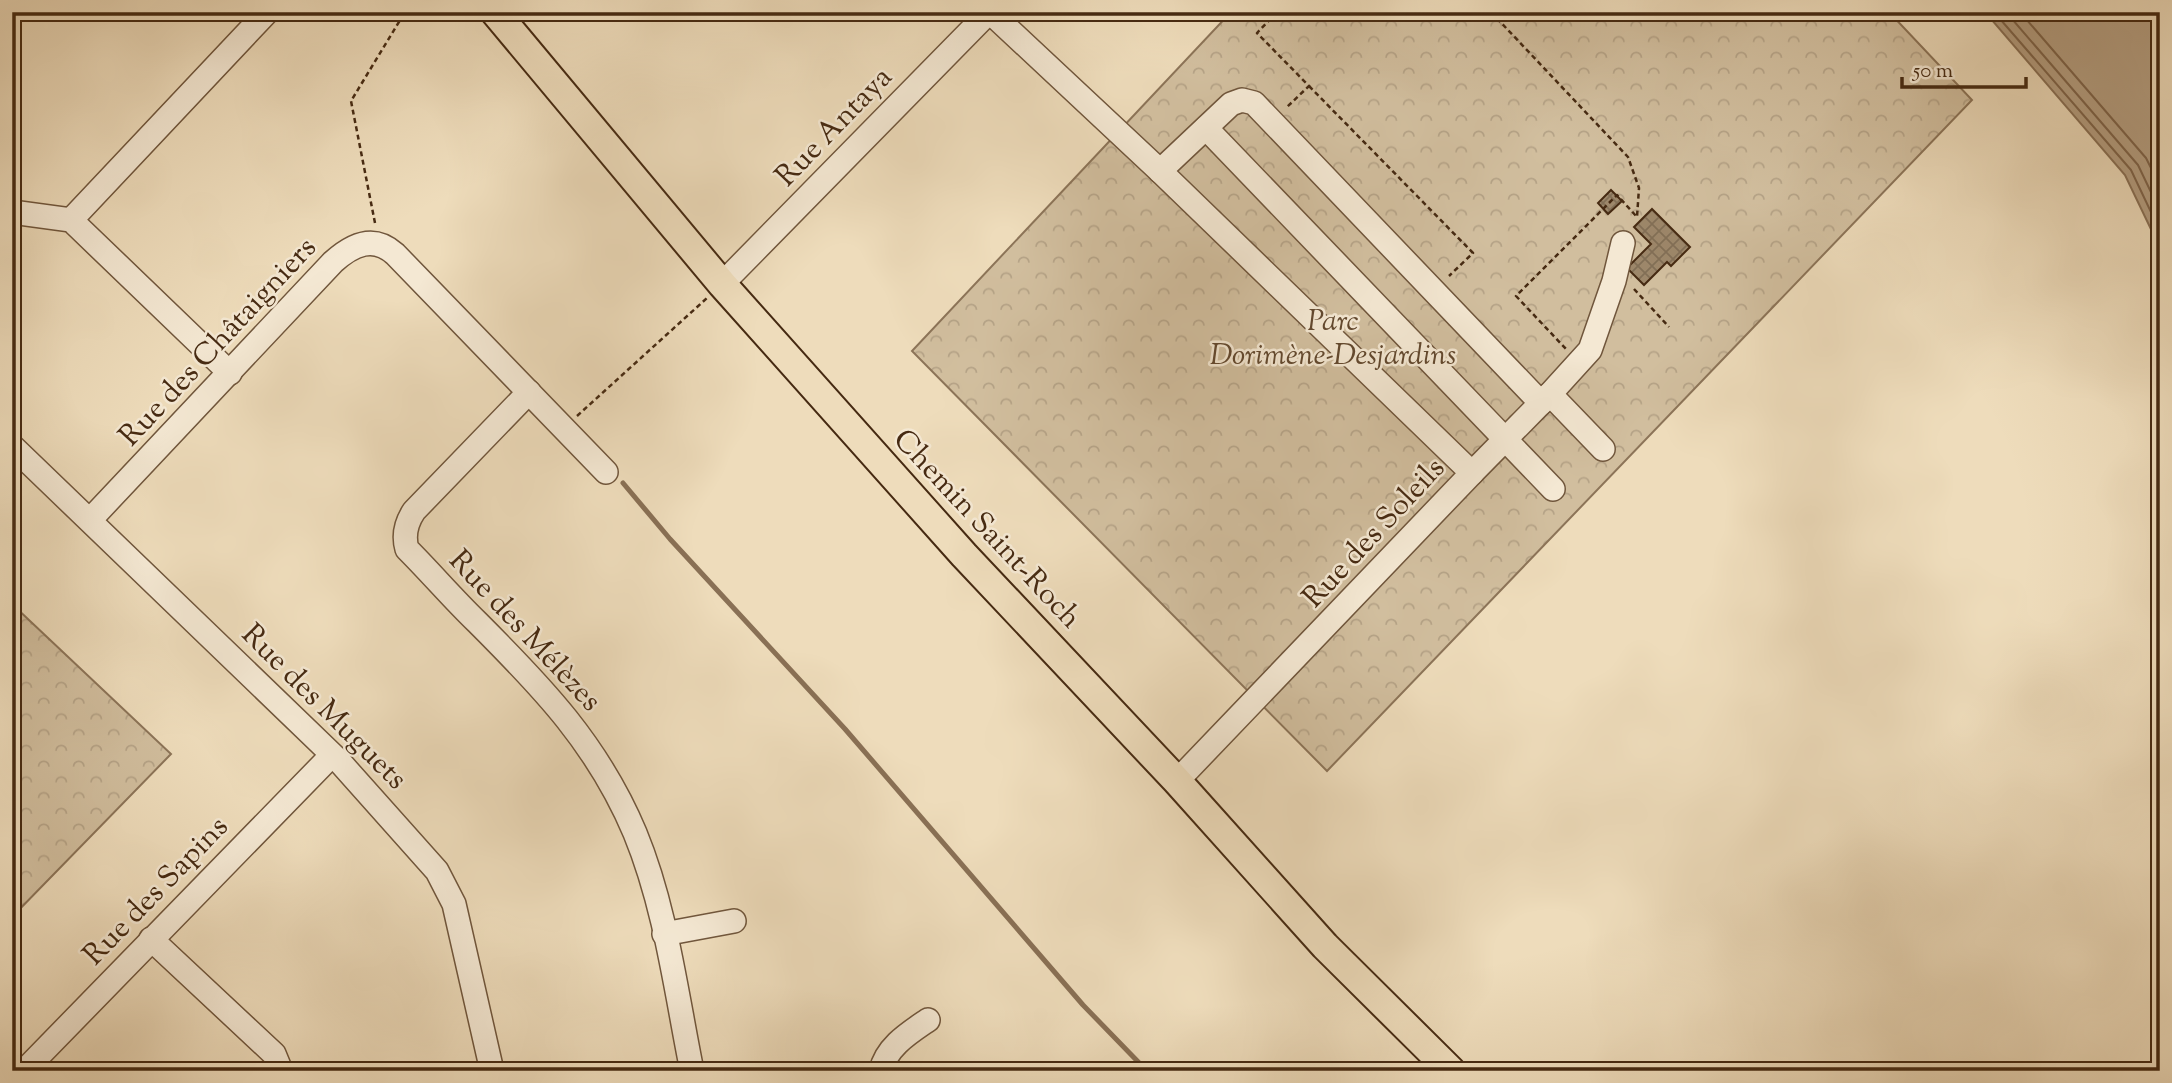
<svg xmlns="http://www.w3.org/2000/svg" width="2172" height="1083" font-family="'Sorts Mill Goudy',serif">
<defs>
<pattern id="forest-crowns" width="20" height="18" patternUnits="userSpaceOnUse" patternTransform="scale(1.75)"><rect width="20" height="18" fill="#d1be9e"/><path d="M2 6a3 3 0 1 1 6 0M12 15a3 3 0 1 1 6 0" fill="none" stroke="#b5a387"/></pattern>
<pattern id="building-cross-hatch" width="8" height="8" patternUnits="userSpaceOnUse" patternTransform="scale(1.75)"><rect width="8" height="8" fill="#9d876a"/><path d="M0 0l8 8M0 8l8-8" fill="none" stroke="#826f56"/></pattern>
</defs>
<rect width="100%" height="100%" fill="#eedcbb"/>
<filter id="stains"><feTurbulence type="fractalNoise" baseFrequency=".00286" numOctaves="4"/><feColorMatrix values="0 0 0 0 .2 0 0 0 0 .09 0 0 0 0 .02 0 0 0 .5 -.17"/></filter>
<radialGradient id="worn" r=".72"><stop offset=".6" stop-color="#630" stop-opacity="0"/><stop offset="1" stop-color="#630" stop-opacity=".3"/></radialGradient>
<g fill="url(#forest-crowns)" stroke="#8c7458" stroke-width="2">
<polygon points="1231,12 1889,12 1972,100 1327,771 912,351"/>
<polygon points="12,604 171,754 12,917"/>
</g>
<polygon fill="#b59f82" stroke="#897055" stroke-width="2" points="1985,12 2160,12 2160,248 2125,175"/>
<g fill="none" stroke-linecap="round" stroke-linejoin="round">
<g stroke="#7e644a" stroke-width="2">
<polyline points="1994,12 2131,170 2160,231"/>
<polyline points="2006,12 2138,165 2160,211"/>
<polyline points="2020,12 2146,158 2160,186"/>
</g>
<polyline stroke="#897055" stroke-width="5" points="623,483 670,539 845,729 1083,1005 1147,1071"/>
</g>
<g fill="url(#building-cross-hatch)" stroke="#462a12" stroke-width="2">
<polygon points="1611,190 1622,201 1608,214 1598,203"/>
<polygon points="1652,209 1690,247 1671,266 1667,262 1644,285 1627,268 1651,244 1634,227"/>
</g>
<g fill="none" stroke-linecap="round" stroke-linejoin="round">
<g stroke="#70563c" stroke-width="26">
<g id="minor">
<polyline points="990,12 1160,171 1472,473 1177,781"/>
<polyline points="1206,128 1553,489"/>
<polyline points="1160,171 1231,104 1242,100 1254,103 1541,403 1472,473"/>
<polyline points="12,212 71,220 230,373"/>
<polyline points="71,220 267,12"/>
<polyline points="722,284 989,12"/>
<path d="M529,392l-115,119c-8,12 -11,24 -7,38 24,24 46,50 70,73 66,66 121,123 158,211 31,75 41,159 57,238"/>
<polyline points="1550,394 1590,350 1614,281 1623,243"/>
<polyline points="1541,403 1550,394 1603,449"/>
<polyline points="12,446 339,761 437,871 454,904 492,1071"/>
<path d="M90,520l243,-258c20,-18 41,-27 62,-8l211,218"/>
<polyline points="664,934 734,921"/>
<polyline points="151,939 274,1054 281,1071"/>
<polyline points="24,1071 332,755"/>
<path d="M881,1071c5,-24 28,-38 47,-51"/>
</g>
</g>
<g stroke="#462a12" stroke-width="32">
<polyline id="major" points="495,12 722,284 964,555 1177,781 1325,946 1451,1071"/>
</g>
<g stroke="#462a12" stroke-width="2.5" stroke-dasharray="5 3.5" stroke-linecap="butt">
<polyline points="1277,12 1257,33 1309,86 1287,107"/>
<polyline points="1491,12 1628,157 1639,188 1637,217 1617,195 1516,296 1566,349"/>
<polyline points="1309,86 1473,253 1449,276"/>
<polyline points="375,223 351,101 405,12"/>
<polyline points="1634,289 1669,327"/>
<polyline points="577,416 707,298"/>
</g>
<use href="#minor" stroke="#f4e8d3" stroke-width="23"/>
<use href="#major" stroke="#eedcbb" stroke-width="28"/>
</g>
<g text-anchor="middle" stroke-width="5" stroke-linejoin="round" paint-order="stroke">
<g font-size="30" fill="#462a12" stroke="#f4e8d3">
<text transform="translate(833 126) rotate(-46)" y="10">Rue Antaya</text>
<text transform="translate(217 341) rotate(-47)" y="10">Rue des Châtaigniers</text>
<text transform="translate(988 528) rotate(47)" y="10">Chemin Saint-Roch</text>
<text transform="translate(1373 532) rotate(-47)" y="10">Rue des Soleils</text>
<text transform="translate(526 630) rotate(47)" y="10">Rue des Mélèzes</text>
<text transform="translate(325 706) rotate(45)" y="10">Rue des Muguets</text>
<text transform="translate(155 890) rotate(-46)" y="10">Rue des Sapins</text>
</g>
<g font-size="30" font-style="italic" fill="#62482e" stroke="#f4e8d3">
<text x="1333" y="330">Parc<tspan x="1333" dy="34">Dorimène-Desjardins</tspan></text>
</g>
</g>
<rect width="2172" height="1083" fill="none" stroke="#eedcbb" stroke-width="42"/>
<rect x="14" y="14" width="2144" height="1055" fill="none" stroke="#462a12" stroke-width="3.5"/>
<rect x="21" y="21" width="2130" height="1041" fill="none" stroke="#462a12" stroke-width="2"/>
<path d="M1902 77v10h124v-10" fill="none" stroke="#462a12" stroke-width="3.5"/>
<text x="1913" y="77" font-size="21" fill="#462a12" stroke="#f4e8d3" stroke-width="5" paint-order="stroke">50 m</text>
<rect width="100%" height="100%" filter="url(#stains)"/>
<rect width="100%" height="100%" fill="url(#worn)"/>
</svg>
